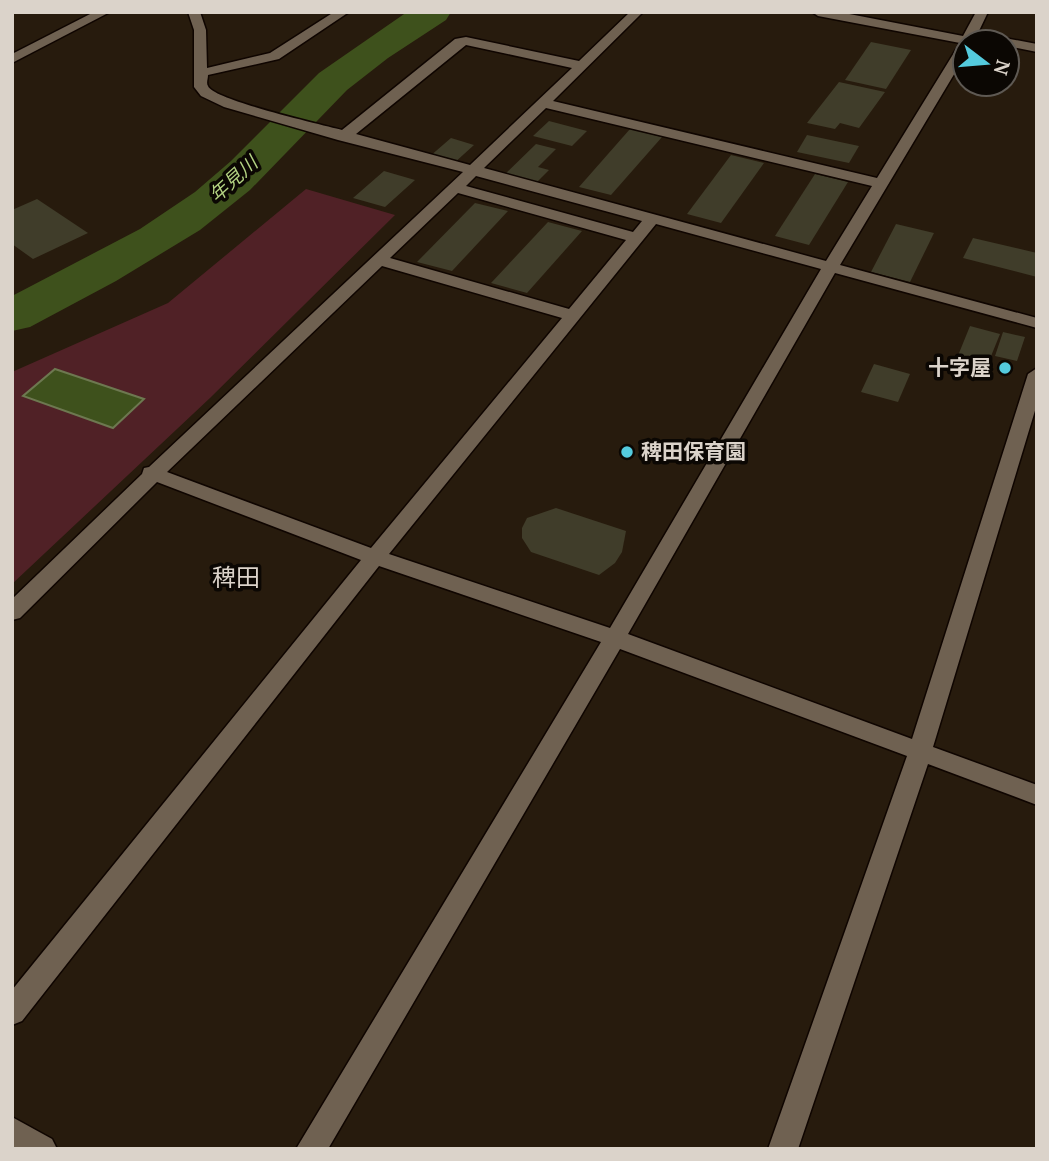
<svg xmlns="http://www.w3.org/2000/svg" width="1049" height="1161" font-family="'PT Serif','Noto Sans JP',serif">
<rect width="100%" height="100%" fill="#271b0d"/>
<polygon fill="#502126" points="306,189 395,215 210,398 12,584 12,372 168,303"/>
<polygon fill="#3e511c" stroke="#6d7850" stroke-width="2" points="55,369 144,399 113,428 23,396"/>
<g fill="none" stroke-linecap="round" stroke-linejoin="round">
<polygon fill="#3e511c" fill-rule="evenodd" points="407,12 451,12 446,20 388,58 347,90 250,190 200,230 116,281 30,327 12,331 12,296 140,229 195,192 231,161 319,73"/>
</g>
<g fill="#403d2a">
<polygon points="871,42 911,50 886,89 845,80"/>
<polygon points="839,82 885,92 859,128 840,123 835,129 807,123"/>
<polygon points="549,121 587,131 572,146 533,136"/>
<polygon points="630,129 662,137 611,195 579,187"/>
<polygon points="807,135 859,146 849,163 797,152"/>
<polygon points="451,138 474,145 453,164 429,157"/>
<polygon points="536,144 556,149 538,167 549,170 534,185 503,176"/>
<polygon points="731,155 764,163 721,223 687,214"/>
<polygon points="384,171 415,180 385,207 353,198"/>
<polygon points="815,174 848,182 809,245 775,236"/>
<polygon points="37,199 88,233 33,259 12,244 12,210"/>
<polygon points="475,203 508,211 452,271 417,262"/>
<polygon points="548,222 582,231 527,293 491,283"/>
<polygon points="896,224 934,233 910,282 871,272"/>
<polygon points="973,238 1037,253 1037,277 963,258"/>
<polygon points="970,326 1000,334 987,366 957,358"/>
<polygon points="1003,332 1025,337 1017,361 995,356"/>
<polygon points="874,364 910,374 898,402 861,392"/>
<polygon points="556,508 626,531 622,552 615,563 599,575 531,552 522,538 522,528 527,518"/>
</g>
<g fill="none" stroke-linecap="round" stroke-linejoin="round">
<g stroke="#0f0500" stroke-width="3">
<g id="street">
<polygon points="94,12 110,12 12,63 12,54"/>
<path d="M188,12h12l6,18 1,38 63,-15 64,-41h15l-70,47 -71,16c0,4 -2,8 0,11 5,14 115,39 134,44l113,-91 11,-2 113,24 51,-49h13l-90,89 324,77 83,-135 -142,-27 -6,-4h27l124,24 13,-24h12l-10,21 59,11v8l-30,-6v-4l-32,-2 -10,2v14l-125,209 197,53v10l-202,-55 -207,361 284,105 116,-365 9,-6v36l-104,343 104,38v20l-109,-41 -130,385h-30l139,-393 -287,-107 -292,500h-32l305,-507 -222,-76 -357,455 -10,4v-35l349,-430 -204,-78 -137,136 -8,2v-21l130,-125 2,-6 5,-1 314,-295 -125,-32 -114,-33 -23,-11 -7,-9v-57zM466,45l106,23 -102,97 -114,-31zM546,108l326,78 -46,75 -342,-93zM476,176l166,45 -9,11 -167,-46zM458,193l168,47 -57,69 -179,-51zM656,224l165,45 -211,359 -221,-74zM382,266l180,52 -191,230 -204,-76z"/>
<polygon points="12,1117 52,1139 57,1149 12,1148"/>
</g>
</g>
<use href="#street" fill="#6f6151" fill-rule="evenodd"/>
</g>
<g fill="#54cadd" stroke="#0b0703" stroke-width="2.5">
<circle cx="1005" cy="368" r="7"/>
<circle cx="627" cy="452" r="7"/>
</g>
<g text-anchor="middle" stroke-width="7" stroke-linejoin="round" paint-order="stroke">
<g font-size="19" font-style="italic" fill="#b3d282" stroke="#0b0703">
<text transform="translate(233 179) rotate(-42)" y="7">年見川</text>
</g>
<g font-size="21" font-weight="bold" fill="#dbd3ca" stroke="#0b0703" text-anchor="end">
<text x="991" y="375">十字屋</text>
<text x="641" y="459" text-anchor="start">稗田保育園</text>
</g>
<g font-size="24" fill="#dbd3ca" stroke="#0b0703">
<text x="236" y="586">稗田</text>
</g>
</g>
<rect width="1049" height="1161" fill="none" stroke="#dbd3ca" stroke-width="28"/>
<g transform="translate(986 63) rotate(106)"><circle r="33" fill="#0b0703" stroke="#5e5953" stroke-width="2"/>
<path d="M0-5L12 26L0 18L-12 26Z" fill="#54cadd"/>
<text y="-10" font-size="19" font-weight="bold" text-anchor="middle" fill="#dbd3ca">N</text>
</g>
</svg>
